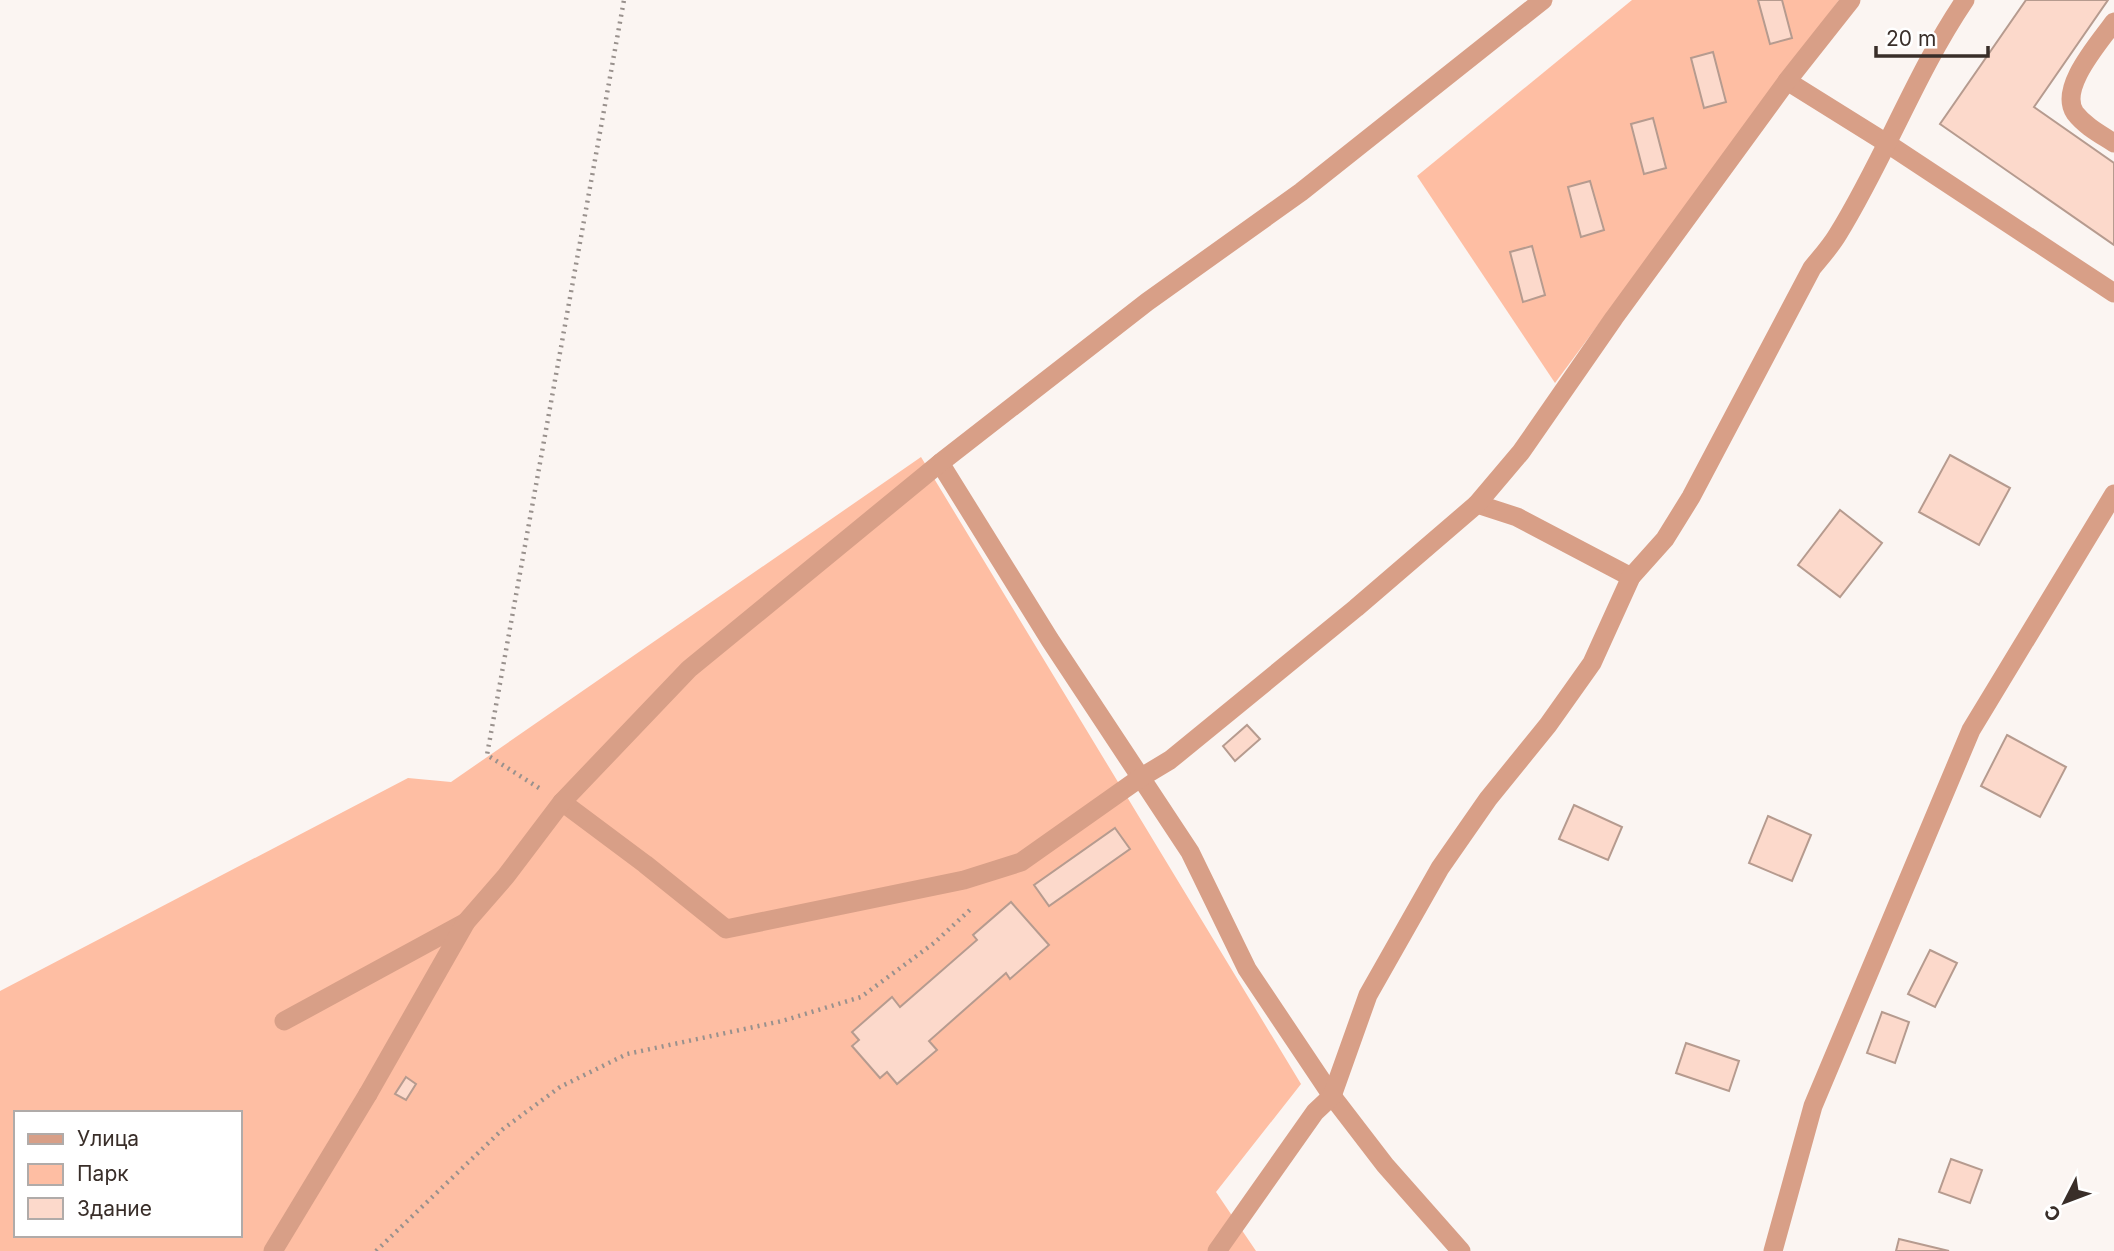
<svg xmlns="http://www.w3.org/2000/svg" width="2114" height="1251" font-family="Inter,sans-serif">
<rect width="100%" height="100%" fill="#fbf5f2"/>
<g fill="#febea3" fill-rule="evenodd">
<polygon points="1632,0 1839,0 1555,383 1417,176"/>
<path d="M921,457l380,627 -85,108 40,59h-1256v-260l408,-213 43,4zM16,1113h224v122h-224z"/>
</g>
<g fill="#fcd9cb" stroke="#b69b8f" stroke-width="2">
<polygon points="1758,0 1782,0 1792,38 1770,44"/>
<polygon points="2026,0 2108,0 2034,107 2114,163 2114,245 1940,124"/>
<polygon points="1713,52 1726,102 1704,108 1691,58"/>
<polygon points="1653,118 1666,168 1644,174 1631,124"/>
<polygon points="1590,181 1604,230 1581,237 1568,187"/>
<polygon points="1532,246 1545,295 1523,302 1510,252"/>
<polygon points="1950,455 2010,488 1979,545 1919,512"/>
<polygon points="1840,510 1882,543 1840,597 1798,565"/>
<polygon points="1247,725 1260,739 1235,761 1223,746"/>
<polygon points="2007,735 2066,767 2040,817 1981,786"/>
<polygon points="1574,805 1622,827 1608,860 1559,839"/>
<polygon points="1768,816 1811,835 1792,881 1749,863"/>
<polygon points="1115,828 1130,849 1049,906 1034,885"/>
<polygon points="1011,902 1049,945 1010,979 1006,973 929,1041 937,1050 897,1084 887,1072 880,1078 852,1046 859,1040 852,1032 892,997 900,1007 977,940 973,935"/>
<polygon points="1930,950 1957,963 1935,1007 1908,994"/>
<polygon points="1882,1012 1909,1022 1895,1063 1867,1053"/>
<polygon points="1686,1043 1739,1061 1729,1091 1676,1073"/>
<polygon points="406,1077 416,1084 406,1100 395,1094"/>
<polygon points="1951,1159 1982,1170 1970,1203 1939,1192"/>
<polygon points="1899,1239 1949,1251 1896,1251"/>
</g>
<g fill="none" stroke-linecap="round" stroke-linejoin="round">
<g stroke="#99918d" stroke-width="4.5" stroke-dasharray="2 5" stroke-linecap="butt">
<polyline points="539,788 487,755 624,0"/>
<polyline points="376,1251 503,1129 560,1087 627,1054 782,1021 861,997 934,943 972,908"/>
</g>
<g stroke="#d89f87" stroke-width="19">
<path d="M2114,22c-14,20 -56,66 -39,91 10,13 25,21 39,30"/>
<polyline points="1787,81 1888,144 2114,293"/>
<polyline points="940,463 1050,640 1190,852 1247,969 1332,1096 1385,1165 1461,1251"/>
<polyline points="1477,504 1517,517 1631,577"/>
<polyline points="562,802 645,864 726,929 964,880 1021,862 1140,778 1170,760 1356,608 1477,504 1521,452 1614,318 1787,81 1851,0"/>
<polyline points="284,1021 466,922"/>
<polyline points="273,1251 368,1094"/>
<path d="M1217,1251l98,-139 17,-16 36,-101 72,-127 48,-69 60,-74 44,-62 39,-86 34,-38 26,-42 121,-229c9,-11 19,-22 26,-34 47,-76 77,-160 127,-234"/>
</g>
<g stroke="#d89f87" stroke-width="19">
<polyline points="368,1094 466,922 506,876 562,802 689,669 940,463 1147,302 1301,192 1543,0"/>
<polyline points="1773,1251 1813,1106 1971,730 2114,494"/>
</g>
</g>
<rect x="14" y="1111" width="228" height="126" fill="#ffffff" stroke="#b0aba9" stroke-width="2"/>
<rect x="28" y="1134" width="35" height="10" fill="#d89f87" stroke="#b0aba9" stroke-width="2"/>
<text x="77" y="1146" font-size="21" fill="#392e29">Улица</text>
<rect x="28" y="1164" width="35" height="21" fill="#febea3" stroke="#b0aba9" stroke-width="2"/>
<text x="77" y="1181" font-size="21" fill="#392e29">Парк</text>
<rect x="28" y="1198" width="35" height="21" fill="#fcd9cb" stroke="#b0aba9" stroke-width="2"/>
<text x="77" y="1216" font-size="21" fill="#392e29">Здание</text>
<g transform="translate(2065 1202) rotate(228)" stroke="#ffffff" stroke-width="5" paint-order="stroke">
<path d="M0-5L12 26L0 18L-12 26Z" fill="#392e29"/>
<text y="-10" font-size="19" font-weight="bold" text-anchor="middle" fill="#392e29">С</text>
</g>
<path d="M1876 46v10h112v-10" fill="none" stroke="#392e29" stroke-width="3.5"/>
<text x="1886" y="46" font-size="21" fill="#392e29" stroke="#ffffff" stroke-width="5" paint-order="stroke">20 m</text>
</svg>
